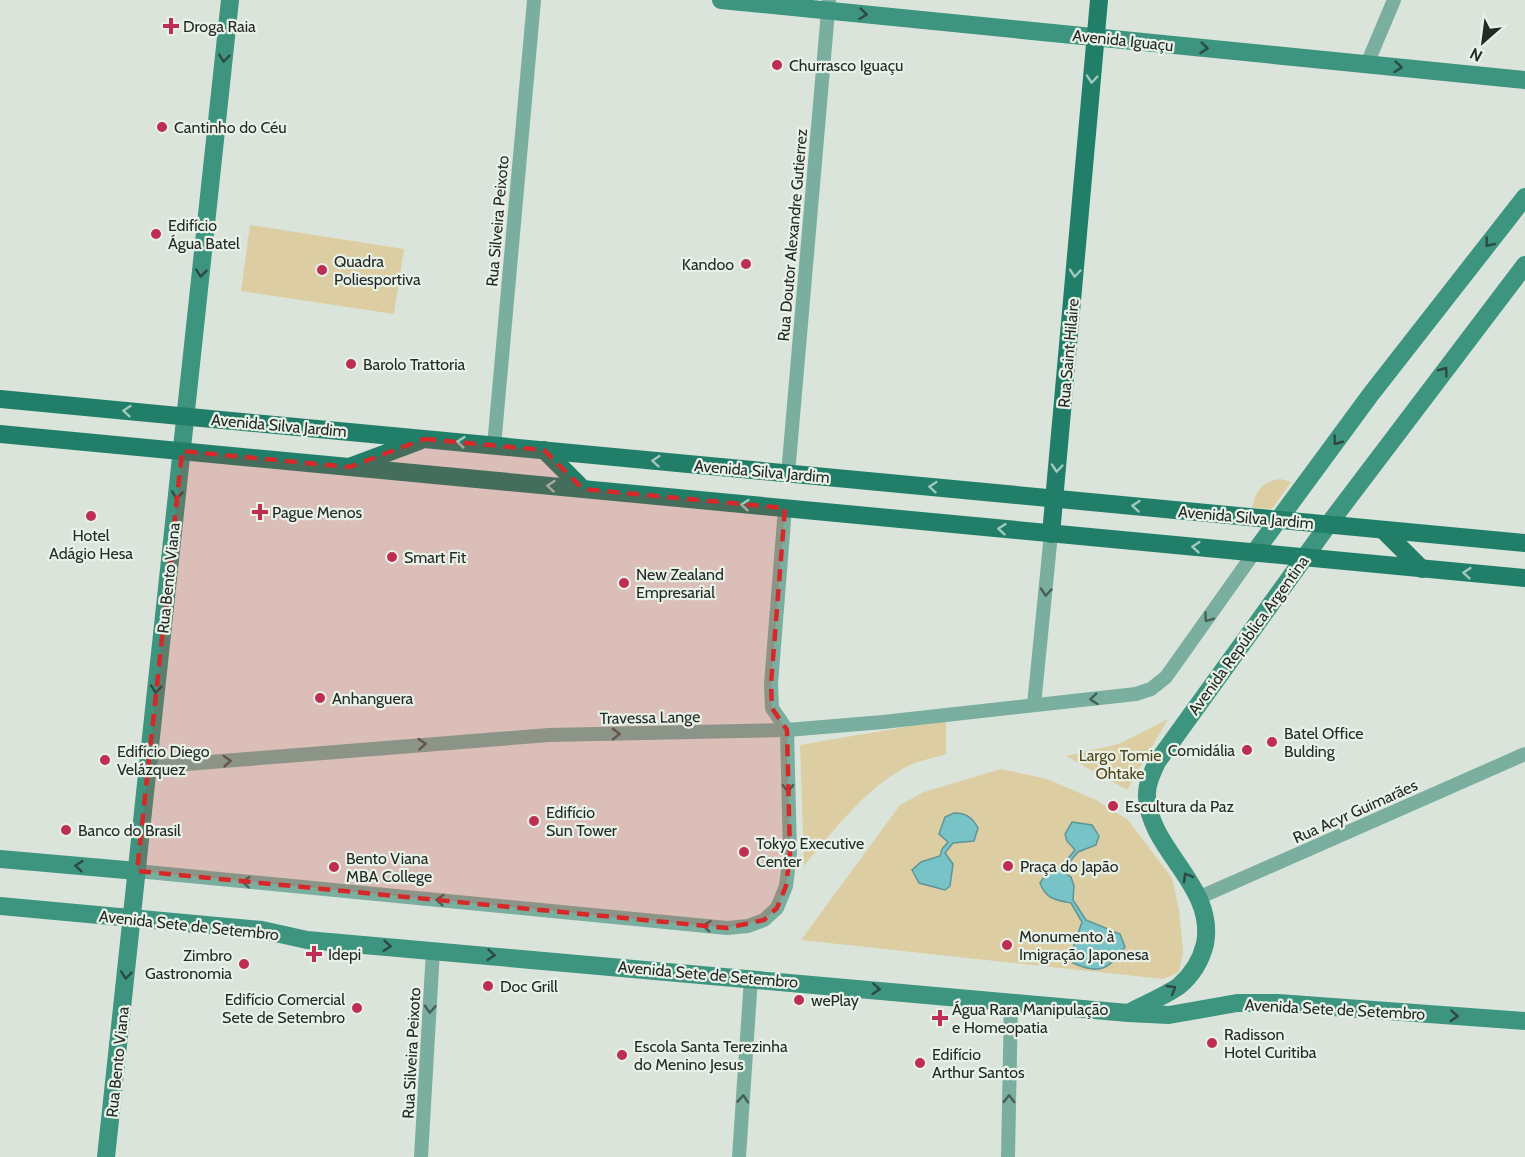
<svg xmlns="http://www.w3.org/2000/svg" width="1525" height="1157" font-family="Cabin,sans-serif">
<rect width="100%" height="100%" fill="#dbe4db"/>
<g fill="#dccea2">
<polygon points="250,225 404,249 394,314 241,291"/>
<path d="M1280,479l11,3 -19,27 -20,-1c3,-16 10,-27 28,-29z"/>
<polygon points="1168,719 1127,790 1066,756 1119,744"/>
<path d="M946,720v34c-12,4 -25,6 -36,11 -44,22 -75,64 -106,101l-4,-121z"/>
<polygon points="1001,769 1047,779 1096,800 1128,820 1172,878 1179,910 1183,952 1179,972 1163,979 801,940 900,805 924,792"/>
</g>
<g fill="#77c3c7" stroke="#5f9597" stroke-width="1.5">
<path d="M954,813c12,0 18,4 24,15l-4,13 -21,2 -8,10 8,11 -3,22 -5,4 -26,-7 -7,-13 9,-8 19,-6 2,-7 6,-7 -9,-8 6,-17z"/>
<path d="M1072,822l20,3 7,11 -3,9 -18,7 -16,19 9,6 3,9 -1,14 13,20 34,14 5,13c-16,23 -26,28 -52,16l1,-18 8,-23 -11,-19c-16,-3 -25,-4 -31,-20l7,-11 12,-3 16,-19 -8,-9 -2,-7z"/>
</g>
<g fill="none" stroke-linecap="round" stroke-linejoin="round">
<g stroke="#7aaf9f" stroke-width="14">
<polyline points="1367,64 1394,0"/>
<polyline points="494,446 534,0"/>
<polyline points="788,474 829,0"/>
<polyline points="1034,705 1051,534"/>
<polyline points="148,767 549,735 787,730 883,722 1136,694 1151,689 1166,677 1254,553"/>
<polyline points="137,871 727,928 748,926 764,920 777,908 786,886 790,854 787,730 772,708 771,684 785,508"/>
<polyline points="1198,898 1525,754"/>
<polyline points="421,1157 433,950"/>
<polyline points="739,1157 751,978"/>
<polyline points="1008,1157 1011,1001"/>
</g>
<g stroke="#3d957f" stroke-width="18">
<polyline points="721,0 1525,80"/>
<polyline points="1254,553 1371,394 1525,197"/>
<polyline points="0,859 137,871"/>
<polyline points="0,906 262,930 307,940 1128,1013 1169,1015 1237,1003 1278,1003 1525,1021"/>
<path d="M1130,1012c15,-8 35,-16 49,-26 13,-11 22,-26 26,-42 11,-58 -55,-93 -58,-147 -1,-12 5,-24 10,-35l171,-237 197,-260"/>
<polyline points="106,1157 230,0"/>
</g>
<g stroke="#217f69" stroke-width="18">
<polyline points="0,399 1525,543"/>
<polyline points="0,434 1525,578"/>
<polyline points="544,450 583,489"/>
<polyline points="352,466 419,441"/>
<polyline points="1383,530 1422,569"/>
<polyline points="1051,534 1099,0"/>
</g>
</g>
<defs><path id="oneway-chevron" d="M-2-3.5L2.5 0L-2 3.5" fill="none" stroke-width="1.6" stroke-linecap="round" stroke-linejoin="round" transform="scale(1.5)"/></defs>
<g stroke="#2d4a41">
<use href="#oneway-chevron" transform="translate(863 14) rotate(6)"/>
<use href="#oneway-chevron" transform="translate(1204 48) rotate(6)"/>
<use href="#oneway-chevron" transform="translate(224 58) rotate(96)"/>
<use href="#oneway-chevron" transform="translate(1398 67) rotate(6)"/>
<use href="#oneway-chevron" transform="translate(1489 243) rotate(128)"/>
<use href="#oneway-chevron" transform="translate(201 273) rotate(96)"/>
<use href="#oneway-chevron" transform="translate(1444 371) rotate(-53)"/>
<use href="#oneway-chevron" transform="translate(1337 441) rotate(127)"/>
<use href="#oneway-chevron" transform="translate(177 495) rotate(96)"/>
<use href="#oneway-chevron" transform="translate(156 689) rotate(96)"/>
<use href="#oneway-chevron" transform="translate(79 866) rotate(-175)"/>
<use href="#oneway-chevron" transform="translate(1187 877) rotate(-120)"/>
<use href="#oneway-chevron" transform="translate(387 946) rotate(5)"/>
<use href="#oneway-chevron" transform="translate(491 955) rotate(5)"/>
<use href="#oneway-chevron" transform="translate(126 975) rotate(96)"/>
<use href="#oneway-chevron" transform="translate(876 989) rotate(5)"/>
<use href="#oneway-chevron" transform="translate(1172 989) rotate(-31)"/>
<use href="#oneway-chevron" transform="translate(1454 1016) rotate(4)"/>
</g>
<g stroke="#a2c9bc">
<use href="#oneway-chevron" transform="translate(1092 79) rotate(95)"/>
<use href="#oneway-chevron" transform="translate(1075 273) rotate(95)"/>
<use href="#oneway-chevron" transform="translate(127 411) rotate(-175)"/>
<use href="#oneway-chevron" transform="translate(461 442) rotate(-174)"/>
<use href="#oneway-chevron" transform="translate(656 461) rotate(-175)"/>
<use href="#oneway-chevron" transform="translate(1057 468) rotate(95)"/>
<use href="#oneway-chevron" transform="translate(551 486) rotate(-175)"/>
<use href="#oneway-chevron" transform="translate(933 487) rotate(-175)"/>
<use href="#oneway-chevron" transform="translate(745 505) rotate(-175)"/>
<use href="#oneway-chevron" transform="translate(1136 506) rotate(-175)"/>
<use href="#oneway-chevron" transform="translate(1002 529) rotate(-175)"/>
<use href="#oneway-chevron" transform="translate(1196 547) rotate(-175)"/>
<use href="#oneway-chevron" transform="translate(1467 573) rotate(-175)"/>
</g>
<g stroke="#485f56">
<use href="#oneway-chevron" transform="translate(1046 592) rotate(95)"/>
<use href="#oneway-chevron" transform="translate(1208 618) rotate(126)"/>
<use href="#oneway-chevron" transform="translate(1094 699) rotate(174)"/>
<use href="#oneway-chevron" transform="translate(616 734) rotate(-1)"/>
<use href="#oneway-chevron" transform="translate(422 744) rotate(-5)"/>
<use href="#oneway-chevron" transform="translate(227 761) rotate(-5)"/>
<use href="#oneway-chevron" transform="translate(788 788) rotate(89)"/>
<use href="#oneway-chevron" transform="translate(246 882) rotate(-175)"/>
<use href="#oneway-chevron" transform="translate(440 900) rotate(-175)"/>
<use href="#oneway-chevron" transform="translate(707 926) rotate(-174)"/>
<use href="#oneway-chevron" transform="translate(430 1009) rotate(93)"/>
<use href="#oneway-chevron" transform="translate(743 1099) rotate(-86)"/>
<use href="#oneway-chevron" transform="translate(1009 1099) rotate(-89)"/>
</g>
<path fill="#d62828" fill-opacity="0.2" stroke="#d62828" stroke-width="4.5" stroke-dasharray="12 8" stroke-linejoin="round" d="M424,439l120,11 39,39 202,19 -14,176 1,24 15,22 3,124 -4,32 -9,22 -13,12 -37,8 -590,-57 45,-420 167,16z"/>
<g fill="#be2e53" stroke="#e8f1e8" stroke-width="2">
<path d="M168 17h6v6h6v6h-6v6h-6v-6h-6v-6h6z"/>
<circle cx="777" cy="65" r="6"/>
<circle cx="162" cy="127" r="6"/>
<circle cx="156" cy="234" r="6"/>
<circle cx="746" cy="264" r="6"/>
<circle cx="322" cy="270" r="6"/>
<circle cx="351" cy="364" r="6"/>
<path d="M257 503h6v6h6v6h-6v6h-6v-6h-6v-6h6z"/>
<circle cx="91" cy="516" r="6"/>
<circle cx="392" cy="557" r="6"/>
<circle cx="624" cy="583" r="6"/>
<circle cx="320" cy="698" r="6"/>
<circle cx="1272" cy="742" r="6"/>
<circle cx="1247" cy="750" r="6"/>
<circle cx="105" cy="760" r="6"/>
<circle cx="1113" cy="806" r="6"/>
<circle cx="534" cy="821" r="6"/>
<circle cx="66" cy="830" r="6"/>
<circle cx="744" cy="852" r="6"/>
<circle cx="1008" cy="866" r="6"/>
<circle cx="334" cy="867" r="6"/>
<circle cx="1007" cy="945" r="6"/>
<path d="M311 945h6v6h6v6h-6v6h-6v-6h-6v-6h6z"/>
<circle cx="244" cy="964" r="6"/>
<circle cx="488" cy="986" r="6"/>
<circle cx="799" cy="1000" r="6"/>
<circle cx="357" cy="1008" r="6"/>
<path d="M937 1009h6v6h6v6h-6v6h-6v-6h-6v-6h6z"/>
<circle cx="1212" cy="1043" r="6"/>
<circle cx="622" cy="1055" r="6"/>
<circle cx="920" cy="1063" r="6"/>
</g>
<g text-anchor="middle" stroke-width="4.5" stroke-linejoin="round" paint-order="stroke">
<g font-size="16" fill="#262a26" stroke="#e8f1e8" text-anchor="start">
<text x="183" y="32">Droga Raia</text>
<text x="789" y="71">Churrasco Iguaçu</text>
<text x="174" y="133">Cantinho do Céu</text>
<text x="168" y="231">Edifício<tspan x="168" dy="18">Água Batel</tspan></text>
<text x="334" y="267">Quadra<tspan x="334" dy="18">Poliesportiva</tspan></text>
<text x="734" y="270" text-anchor="end">Kandoo</text>
<text x="363" y="370">Barolo Trattoria</text>
<text x="272" y="518">Pague Menos</text>
<text x="91" y="541" text-anchor="middle">Hotel<tspan x="91" dy="18">Adágio Hesa</tspan></text>
<text x="404" y="563">Smart Fit</text>
<text x="636" y="580">New Zealand<tspan x="636" dy="18">Empresarial</tspan></text>
<text x="332" y="704">Anhanguera</text>
<text x="1284" y="739">Batel Office<tspan x="1284" dy="18">Bulding</tspan></text>
<text x="1235" y="756" text-anchor="end">Comidália</text>
<text x="117" y="757">Edifício Diego<tspan x="117" dy="18">Velázquez</tspan></text>
<text x="1125" y="812">Escultura da Paz</text>
<text x="546" y="818">Edifício<tspan x="546" dy="18">Sun Tower</tspan></text>
<text x="78" y="836">Banco do Brasil</text>
<text x="756" y="849">Tokyo Executive<tspan x="756" dy="18">Center</tspan></text>
<text x="346" y="864">Bento Viana<tspan x="346" dy="18">MBA College</tspan></text>
<text x="1020" y="872">Praça do Japão</text>
<text x="1019" y="942">Monumento à<tspan x="1019" dy="18">Imigração Japonesa</tspan></text>
<text x="328" y="960">Idepi</text>
<text x="232" y="961" text-anchor="end">Zimbro<tspan x="232" dy="18">Gastronomia</tspan></text>
<text x="500" y="992">Doc Grill</text>
<text x="345" y="1005" text-anchor="end">Edifício Comercial<tspan x="345" dy="18">Sete de Setembro</tspan></text>
<text x="811" y="1006">wePlay</text>
<text x="952" y="1015">Água Rara Manipulação<tspan x="952" dy="18">e Homeopatia</tspan></text>
<text x="1224" y="1040">Radisson<tspan x="1224" dy="18">Hotel Curitiba</tspan></text>
<text x="634" y="1052">Escola Santa Terezinha<tspan x="634" dy="18">do Menino Jesus</tspan></text>
<text x="932" y="1060">Edifício<tspan x="932" dy="18">Arthur Santos</tspan></text>
</g>
<g font-size="16" fill="#262a26" stroke="#e8f1e8">
<text transform="translate(1123 40) rotate(6)" y="6">Avenida Iguaçu</text>
<text transform="translate(497 221) rotate(-85)" y="6">Rua Silveira Peixoto</text>
<text transform="translate(792 235) rotate(-85)" y="6">Rua Doutor Alexandre Gutierrez</text>
<text transform="translate(1068 353) rotate(-85)" y="6">Rua Saint Hilaire</text>
<text transform="translate(279 425) rotate(5)" y="6">Avenida Silva Jardim</text>
<text transform="translate(762 471) rotate(5)" y="6">Avenida Silva Jardim</text>
<text transform="translate(1246 517) rotate(5)" y="6">Avenida Silva Jardim</text>
<text transform="translate(168 578) rotate(-84)" y="6">Rua Bento Viana</text>
<text transform="translate(1248 635) rotate(-54)" y="6">Avenida República Argentina</text>
<text transform="translate(650 717) rotate(-1)" y="6">Travessa Lange</text>
<text transform="translate(1355 811) rotate(-24)" y="6">Rua Acyr Guimarães</text>
<text transform="translate(189 925) rotate(6)" y="6">Avenida Sete de Setembro</text>
<text transform="translate(708 974) rotate(5)" y="6">Avenida Sete de Setembro</text>
<text transform="translate(1335 1009) rotate(3)" y="6">Avenida Sete de Setembro</text>
<text transform="translate(411 1053) rotate(-87)" y="6">Rua Silveira Peixoto</text>
<text transform="translate(117 1062) rotate(-84)" y="6">Rua Bento Viana</text>
</g>
<g font-size="16" fill="#53451a" stroke="#e8f1e8">
<text x="1120" y="761">Largo Tomie<tspan x="1120" dy="18">Ohtake</tspan></text>
</g>
</g>
<g transform="translate(1483 42) rotate(208)" stroke="#e8f1e8" stroke-width="4.5" paint-order="stroke">
<path d="M0-4.5L10 22L0 15L-10 22Z" fill="#262a26"/>
<text y="-9" font-size="16" font-weight="bold" text-anchor="middle" fill="#262a26">N</text>
</g>
</svg>
